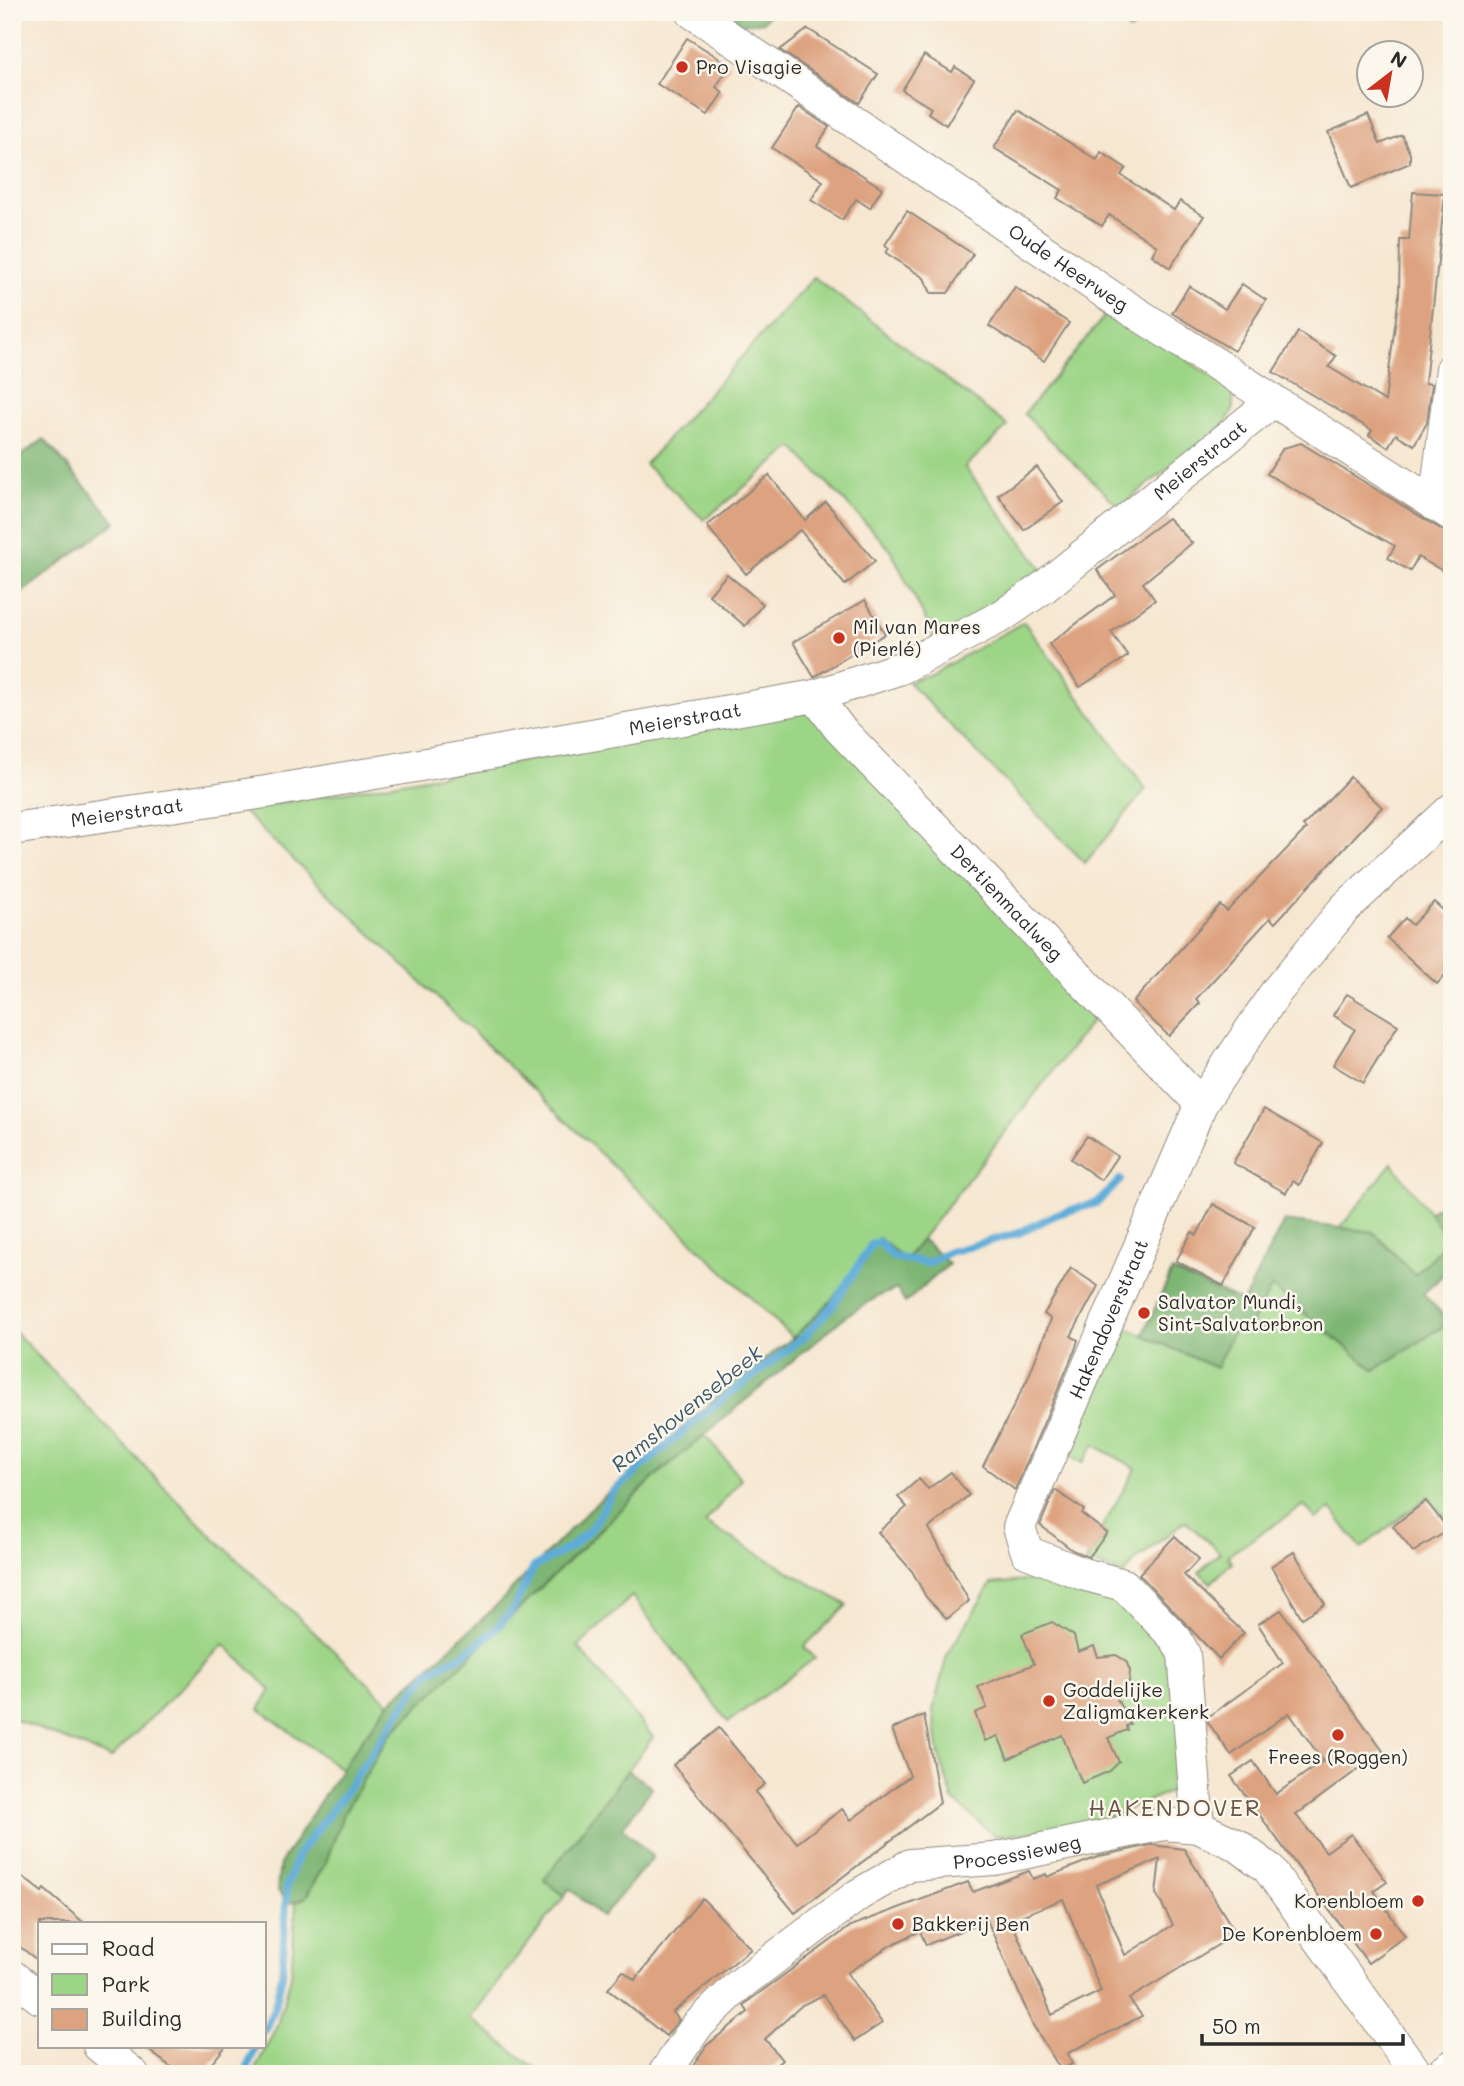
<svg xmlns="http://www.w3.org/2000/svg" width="1464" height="2086" font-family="Mali,sans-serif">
<rect width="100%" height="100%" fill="#fbf7ec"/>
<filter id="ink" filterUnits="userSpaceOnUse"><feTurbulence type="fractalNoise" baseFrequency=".0143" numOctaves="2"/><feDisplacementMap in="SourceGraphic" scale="14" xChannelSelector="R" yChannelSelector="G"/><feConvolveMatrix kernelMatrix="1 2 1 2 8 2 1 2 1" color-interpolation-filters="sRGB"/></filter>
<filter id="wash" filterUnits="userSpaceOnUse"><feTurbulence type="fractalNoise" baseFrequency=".00686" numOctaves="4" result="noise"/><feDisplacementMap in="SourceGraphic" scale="28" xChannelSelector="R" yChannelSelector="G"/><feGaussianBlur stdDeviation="1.57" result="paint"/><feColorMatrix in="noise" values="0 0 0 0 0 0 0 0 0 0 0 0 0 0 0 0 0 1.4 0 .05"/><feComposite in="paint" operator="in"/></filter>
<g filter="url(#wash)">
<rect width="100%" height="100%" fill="#f6e7d1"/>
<g fill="#9dd587" stroke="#648059" stroke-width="2">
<polygon points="1118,12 1159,12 1129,31"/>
<polygon points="814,277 1008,426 965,467 1045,573 936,640 890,549 793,447 704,520 645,464"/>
<polygon points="1112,307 1233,392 1233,410 1225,424 1119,507 1024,414"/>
<polygon points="1024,622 1146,789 1085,863 908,682 931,674"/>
<polygon points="812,711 1099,1012 905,1260 879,1239 829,1303 793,1338 241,810"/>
<polygon points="1392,1163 1449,1239 1415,1275 1373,1232 1340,1228"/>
<polygon points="1272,1287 1375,1370 1450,1322 1452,1324 1452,1526 1428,1497 1361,1548 1331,1509 1316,1519 1304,1505 1227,1556 1232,1562 1211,1583 1199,1572 1220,1552 1185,1521 1136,1560 1124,1575 1086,1561 1107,1534 1101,1529 1136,1468 1094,1445 1082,1463 1064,1453 1123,1326 1216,1368 1234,1329 1245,1333"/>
<polygon points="12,1329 203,1527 389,1703 341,1769 259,1709 271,1690 224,1644 111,1758 12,1718"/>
<polygon points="705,1435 741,1479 705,1523 847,1605 804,1647 815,1658 728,1722 632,1596 578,1647 653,1737 544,1880 565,1896 470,2018 543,2074 253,2074 277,2025 291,1976 296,1902 305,1898 326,1862 343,1815 389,1735 659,1473"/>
<polygon points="1046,1579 1122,1598 1168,1648 1180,1717 1178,1788 1110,1817 1048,1831 995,1836 953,1800 939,1755 933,1710 947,1655 991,1584"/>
</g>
<g fill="#7eb674" stroke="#547050" stroke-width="2">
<polygon points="723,12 770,12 763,22 741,24"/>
<polygon points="44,439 116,522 12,600 12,462"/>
<polygon points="1452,1194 1452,1266 1423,1294 1450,1322 1375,1370 1272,1287 1245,1334 1234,1329 1216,1368 1143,1335 1172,1271 1243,1302 1284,1221 1373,1232 1415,1275 1449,1239 1429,1213"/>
<polygon points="879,1238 905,1260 922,1239 949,1264 905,1303 897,1289 879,1296 847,1315 659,1473 389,1735 343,1815 326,1862 305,1898 288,1904 277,1889 280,1864 341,1769 389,1703 491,1611 590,1509 735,1381 793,1338 829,1303"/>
<polygon points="628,1770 652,1788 622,1828 653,1857 602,1917 569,1888 565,1896 544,1880"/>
</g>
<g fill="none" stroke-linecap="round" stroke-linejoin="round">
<g stroke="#5eacd8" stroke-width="8">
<polyline points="264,2030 274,2010 282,1975 287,1886 298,1854 342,1797 411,1695 430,1671 464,1654 493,1632 513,1609 534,1567 569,1548 591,1529 613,1492 702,1415 804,1337 833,1305 872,1244 879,1242 893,1257 928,1263 949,1252 1019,1233 1057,1214 1097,1203 1120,1180"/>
<polyline points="245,2074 256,2046"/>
</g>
</g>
<g id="blocks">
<g fill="#dda27f" fill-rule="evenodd">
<polygon points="808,29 878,74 859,103 780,50"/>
<polygon points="687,38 730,65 716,87 723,92 708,115 657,84"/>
<polygon points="924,55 952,72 955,67 974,79 946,125 928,113 931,108 902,90"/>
<polygon points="799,107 829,127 817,146 882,188 870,208 856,199 842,220 811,200 823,181 772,148"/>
<polygon points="1018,110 1097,160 1101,152 1126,168 1121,175 1174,210 1180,201 1204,216 1170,268 1152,255 1157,246 1109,215 1102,226 1057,198 1062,190 994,148"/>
<polygon points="1368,115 1380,144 1402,135 1410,154 1410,163 1351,188 1328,132"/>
<polygon points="1413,192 1445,194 1425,383 1432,384 1427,423 1414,445 1396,434 1388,447 1369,435 1372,430 1273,372 1298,332 1336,356 1329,367 1385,401 1399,295 1400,240 1409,240"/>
<polygon points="907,211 973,254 948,293 931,293 924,278 886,253 889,248 885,245"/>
<polygon points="1242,284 1266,300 1234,351 1172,313 1189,286 1225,309"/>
<polygon points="1015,287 1069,323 1044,361 989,326"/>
<polygon points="1301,443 1452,536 1452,576 1418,557 1410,571 1388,558 1395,546 1267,474 1283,448"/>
<polygon points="1037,467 1063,502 1024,530 998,495"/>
<polygon points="769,475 805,520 826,502 875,561 845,585 800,530 746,574 707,526"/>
<polygon points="1168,518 1192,543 1143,583 1155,600 1111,632 1128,656 1080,687 1049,644 1115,595 1097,570"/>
<polygon points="727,574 763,604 745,626 709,595"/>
<polygon points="865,600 885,634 814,677 793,642"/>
<polygon points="1350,777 1382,807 1275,923 1270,918 1196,999 1200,1003 1169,1036 1133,1002 1220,905 1227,911 1306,829 1303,826"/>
<polygon points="1434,902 1452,918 1452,967 1437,984 1387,938 1405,918 1412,925"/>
<polygon points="1347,994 1398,1025 1363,1083 1333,1065 1355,1029 1333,1015"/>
<polygon points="1264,1109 1323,1143 1299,1185 1293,1181 1286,1193 1233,1163"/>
<polygon points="1087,1136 1117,1156 1101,1180 1071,1159"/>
<polygon points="1213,1204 1255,1227 1223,1286 1176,1261 1192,1232 1197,1235"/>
<polygon points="1071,1268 1098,1286 1071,1336 1078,1340 1075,1350 1015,1490 983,1466 1028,1378 1051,1319 1044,1314"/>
<polygon points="951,1472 969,1495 929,1528 969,1601 947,1619 926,1597 912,1571 878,1532 907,1507 898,1497 919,1479 928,1489"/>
<polygon points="1055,1490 1084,1510 1082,1514 1107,1533 1089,1557 1072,1550 1040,1525"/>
<polygon points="1426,1501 1449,1530 1413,1552 1393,1526"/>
<polygon points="1175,1536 1199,1559 1184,1575 1244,1633 1219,1659 1139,1574"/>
<polygon points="1294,1552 1325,1604 1302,1618 1271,1566"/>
<polygon points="1281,1610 1383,1751 1296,1815 1326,1852 1351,1834 1387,1882 1374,1891 1405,1936 1368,1963 1231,1776 1253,1761 1276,1794 1323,1761 1289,1713 1231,1755 1208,1722 1208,1717 1283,1663 1258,1624"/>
<polygon points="1052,1622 1074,1636 1078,1652 1094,1646 1098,1657 1116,1655 1126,1661 1130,1671 1129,1682 1115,1695 1130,1724 1126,1726 1127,1730 1108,1738 1119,1762 1110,1771 1082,1783 1062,1735 1008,1759 998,1736 985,1741 975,1713 987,1708 978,1687 1034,1664 1022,1634"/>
<polygon points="924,1715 940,1803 795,1913 673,1765 719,1728 765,1784 755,1792 797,1843 842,1809 851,1820 910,1776 892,1729"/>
<path d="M1151,1845l33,4 52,85 -107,65 13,17 -74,37 4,11 -11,6 -28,-45 -46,-105 -61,25 -6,-14 -29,14 -44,28 35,50 -27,18 -32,-46 -21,10 -37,34 17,21 -17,14h-77l18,-28 42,-34 -4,-6 7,-7 100,-73 117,-44 5,10 56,-21 4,8 13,-5 1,3 53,-21zM1160,1859l-4,35 17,31 -48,30 -29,-70zM1063,1899l38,92 -49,24 -41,-95z"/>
<polygon points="12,1869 42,1892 44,1889 84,1923 40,1923 40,1962 12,1941"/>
<polygon points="702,1898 751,1949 673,2012 679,2020 666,2036 608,1989 623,1971 635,1980"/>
<polygon points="143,2046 226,2046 203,2074 180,2074"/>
</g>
</g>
</g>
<g filter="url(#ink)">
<use href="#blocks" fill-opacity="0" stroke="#90897e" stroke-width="2"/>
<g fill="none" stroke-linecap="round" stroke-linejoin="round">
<g stroke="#90897e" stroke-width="34">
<g id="minor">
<path id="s1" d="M692,12l421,286 339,217"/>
<polyline points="1435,505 1452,369"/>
<path id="s2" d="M815,696l24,32 362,376"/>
<path id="s3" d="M12,829l254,-37 549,-96 86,-28 101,-52 42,-29 229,-186"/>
<path id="s4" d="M1198,1827l-14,-173 -8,-15 -52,-54 -41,-11 -56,-22 -8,-25 182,-423 75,-112 69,-84 107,-99"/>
<polyline points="12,1976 40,1998"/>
<polyline points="99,2046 133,2074"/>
<path id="s5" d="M664,2074l32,-47 43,-42 119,-90 52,-30 84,-6 170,-35 34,3 39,18 31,23 149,206"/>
<polyline points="1441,2074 1452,2066"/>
</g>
</g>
<use href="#minor" stroke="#fff" stroke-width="32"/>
</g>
</g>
<g fill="#c8321e" stroke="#fbf7ec" stroke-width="2.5">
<circle cx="682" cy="67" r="7"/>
<circle cx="839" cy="638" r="7"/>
<circle cx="1144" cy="1313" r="7"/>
<circle cx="1049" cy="1701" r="7"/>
<circle cx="1338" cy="1735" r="7"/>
<circle cx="1418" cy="1901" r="7"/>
<circle cx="898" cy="1924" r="7"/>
<circle cx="1376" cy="1934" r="7"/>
</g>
<g text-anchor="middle" stroke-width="5" stroke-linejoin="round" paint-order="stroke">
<g font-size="19" fill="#2b2b2b" stroke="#fbf7ec" text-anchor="start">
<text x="696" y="74">Pro Visagie</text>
<text x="853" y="634">Mil van Mares<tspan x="853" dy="22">(Pierlé)</tspan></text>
<text x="1158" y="1309">Salvator Mundi,<tspan x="1158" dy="22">Sint-Salvatorbron</tspan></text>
<text x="1063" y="1697">Goddelijke<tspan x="1063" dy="22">Zaligmakerkerk</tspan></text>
<text x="1338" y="1764" text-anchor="middle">Frees (Roggen)</text>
<text x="1404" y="1908" text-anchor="end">Korenbloem</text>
<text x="912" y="1931">Bakkerij Ben</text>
<text x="1362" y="1941" text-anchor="end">De Korenbloem</text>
</g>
<g font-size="19" fill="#2b2b2b" stroke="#fbf7ec">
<text dy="7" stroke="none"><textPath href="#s1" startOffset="455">Oude Heerweg</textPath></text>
<text dy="7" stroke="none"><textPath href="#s3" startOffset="1270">Meierstraat</textPath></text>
<text dy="7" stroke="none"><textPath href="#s3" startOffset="682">Meierstraat</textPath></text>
<text dy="7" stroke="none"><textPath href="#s3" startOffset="116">Meierstraat</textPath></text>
<text dy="7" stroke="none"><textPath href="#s2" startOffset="282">Dertienmaalweg</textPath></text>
<text dy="7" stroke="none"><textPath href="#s4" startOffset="621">Hakendoverstraat</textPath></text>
<text dy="7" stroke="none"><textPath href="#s5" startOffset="434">Processieweg</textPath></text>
</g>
<g font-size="21" font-style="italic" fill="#3d5868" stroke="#fbf7ec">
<text transform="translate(687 1409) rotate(-39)" y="7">Ramshovensebeek</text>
</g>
<g font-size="23" letter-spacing="2" fill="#695548" stroke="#fbf7ec">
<text x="1175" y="1816">HAKENDOVER</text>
</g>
</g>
<rect width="1464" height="2086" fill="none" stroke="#fbf7ec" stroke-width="42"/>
<rect x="38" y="1922" width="228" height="126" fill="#fbf7ec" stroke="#a8a59f" stroke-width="2"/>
<rect x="52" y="1944" width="35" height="10" fill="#ffffff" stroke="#a8a59f" stroke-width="2"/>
<text x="102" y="1956" font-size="21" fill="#2b2b2b">Road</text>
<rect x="52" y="1974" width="35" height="21" fill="#9dd587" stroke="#a8a59f" stroke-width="2"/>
<text x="102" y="1992" font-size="21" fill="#2b2b2b">Park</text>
<rect x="52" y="2009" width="35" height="21" fill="#dda27f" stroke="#a8a59f" stroke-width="2"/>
<text x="102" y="2026" font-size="21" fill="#2b2b2b">Building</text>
<g transform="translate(1390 74) rotate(31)"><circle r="33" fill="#fbf7ec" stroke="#a8a59f" stroke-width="2"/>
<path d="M0-5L12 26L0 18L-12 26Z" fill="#c8321e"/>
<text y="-10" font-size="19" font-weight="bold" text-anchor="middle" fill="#2b2b2b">N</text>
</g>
<path d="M1202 2034v10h201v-10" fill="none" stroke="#2b2b2b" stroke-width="3.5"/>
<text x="1212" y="2034" font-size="21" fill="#2b2b2b" stroke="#fbf7ec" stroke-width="5" paint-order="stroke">50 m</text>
</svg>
